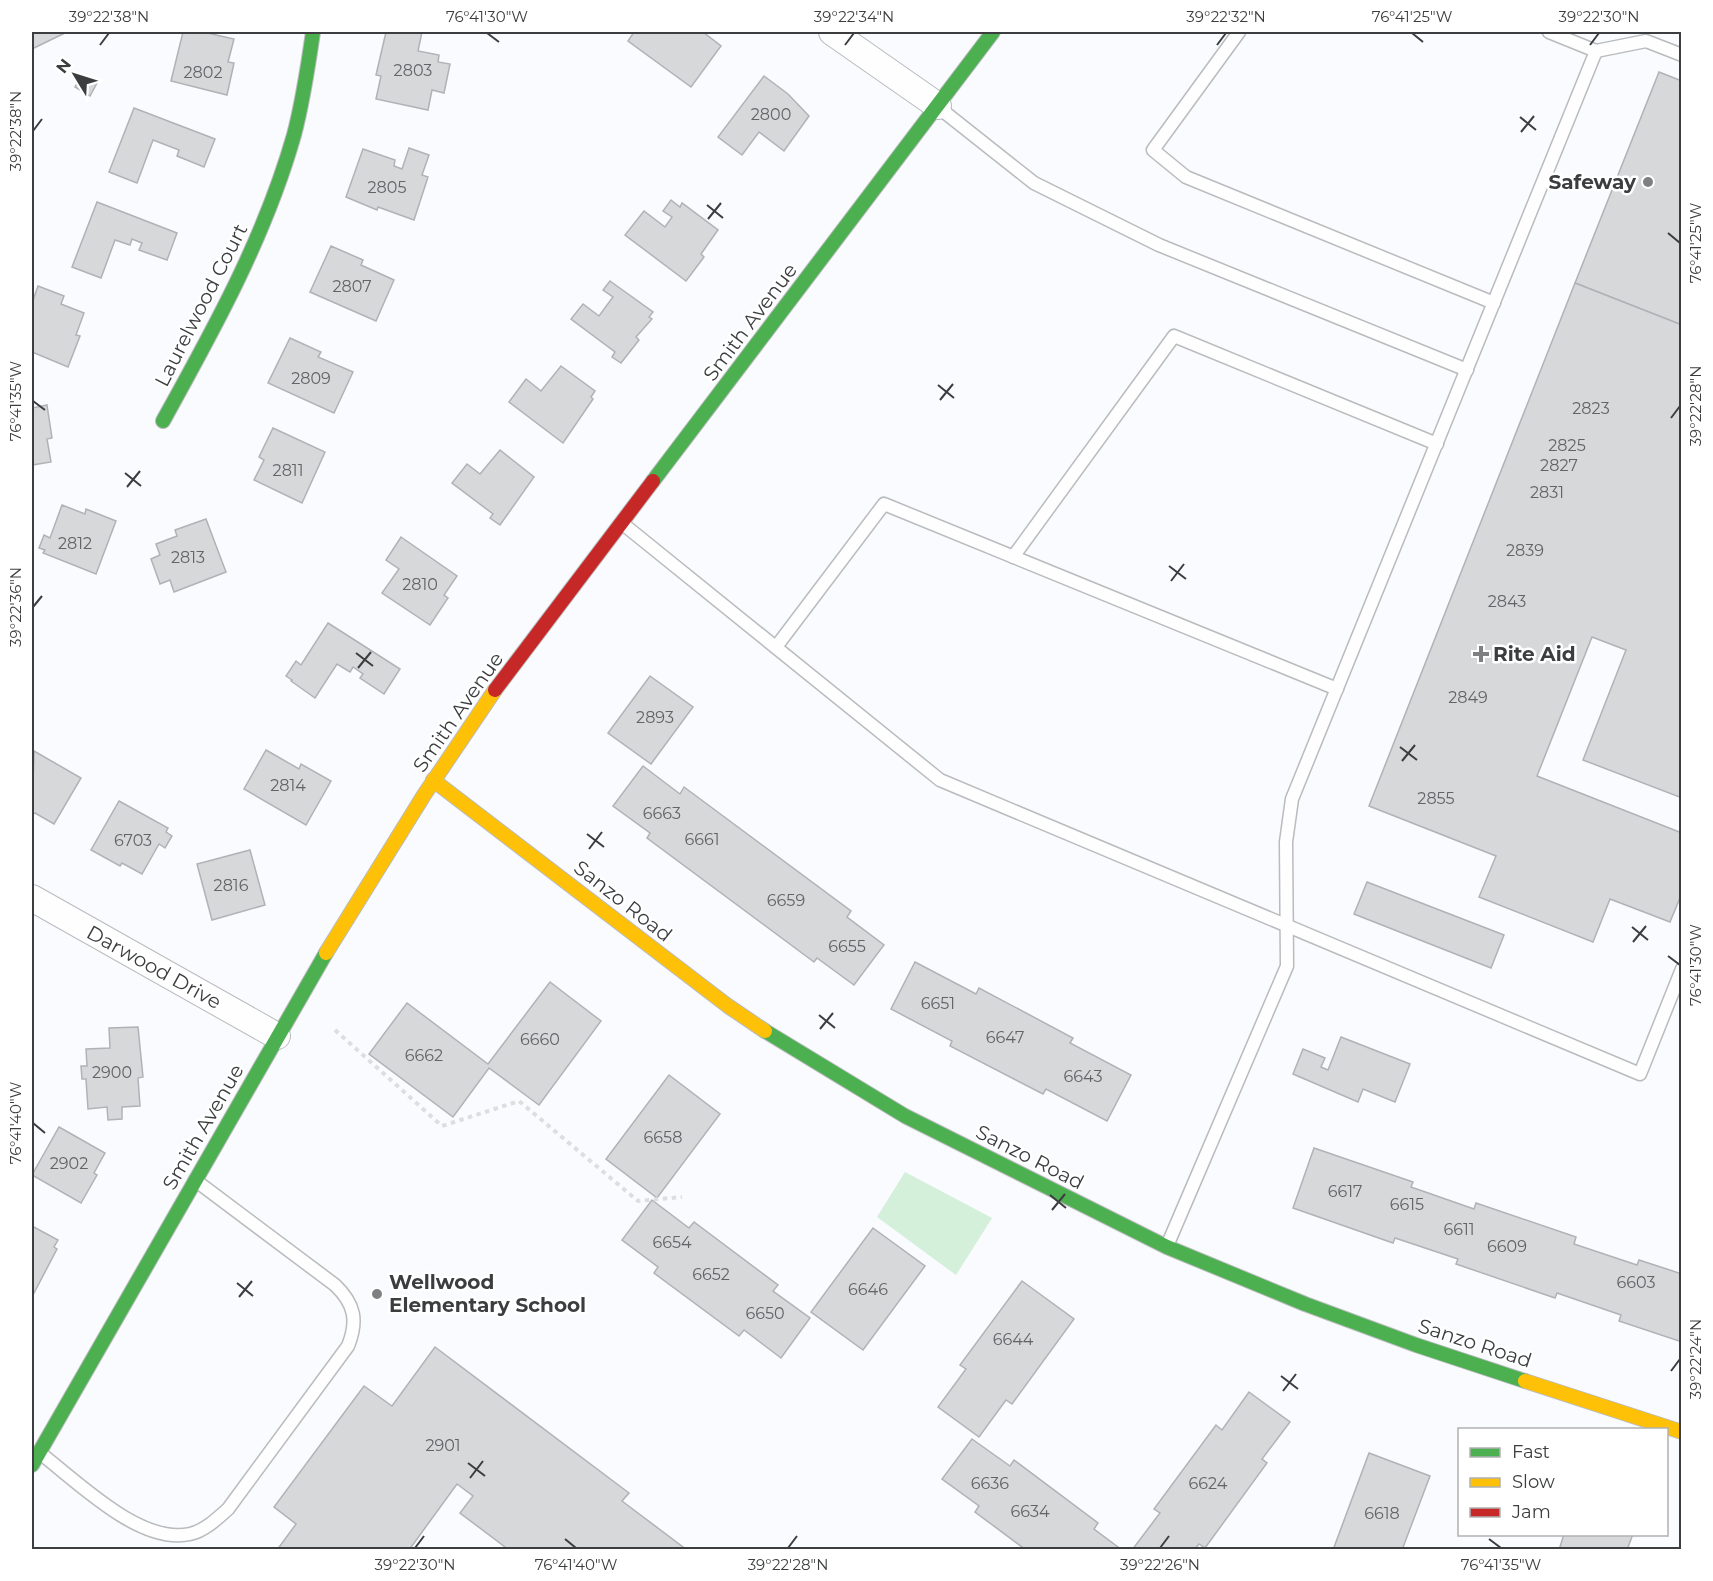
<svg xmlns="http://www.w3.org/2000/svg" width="1713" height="1581" font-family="Montserrat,sans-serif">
<rect width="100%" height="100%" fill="#f9fbfe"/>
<polygon fill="#d4efda" points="905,1172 992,1218 956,1275 877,1217"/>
<g fill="#d6d8da" stroke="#b1b2b5" stroke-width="1.5">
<polygon points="32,32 67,32 32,49"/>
<polygon points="183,32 203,32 234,39 228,62 234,63 227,95 171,81"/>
<polygon points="386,32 422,32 418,51 439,55 438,62 450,64 444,93 432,90 428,110 376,99 381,76 376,75"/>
<polygon points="634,32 703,32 721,46 691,87 628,41"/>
<polygon points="1659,72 1682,81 1682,325 1575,283"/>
<polygon points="82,75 97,83 90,96 75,87"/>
<polygon points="764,76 788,94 809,116 784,151 759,132 742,155 718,137"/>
<polygon points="134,108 215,139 204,167 177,156 179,150 153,140 137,183 109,172"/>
<polygon points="409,148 429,155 422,175 428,177 414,220 378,207 377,210 346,197 363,149 395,160 394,166 402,169"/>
<polygon points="671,200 680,207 682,203 718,230 701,254 704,257 686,281 625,235 644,211 665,227 672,217 663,211"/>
<polygon points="97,202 177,233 167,260 139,250 142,243 132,239 130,245 115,240 101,278 72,267"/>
<polygon points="331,246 363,260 361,265 394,280 376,321 310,292"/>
<polygon points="610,281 653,312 649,317 652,319 636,337 639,340 621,363 612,357 615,352 571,319 583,304 599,316 613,297 603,290"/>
<polygon points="1575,283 1682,325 1682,798 1583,760 1626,650 1592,637 1537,776 1682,833 1682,893 1670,922 1610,899 1593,942 1479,897 1496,856 1369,806"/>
<polygon points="38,286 64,296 61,304 84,313 76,335 80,336 68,367 32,352 32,303"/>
<polygon points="290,338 321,352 318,357 353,372 334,413 268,383"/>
<polygon points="561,366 595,391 591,397 593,399 563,443 509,402 526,379 541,391"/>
<polygon points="47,405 52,438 47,439 51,462 32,465 32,408"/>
<polygon points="273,428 325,452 302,503 254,480 264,460 259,457"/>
<polygon points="500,450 534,477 500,525 490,518 493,514 452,483 467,464 480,474"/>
<polygon points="62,505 85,514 86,509 116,521 96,574 43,553 45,550 39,548 44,535 50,538"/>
<polygon points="206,519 226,572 174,592 170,580 160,584 151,559 160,555 156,544 177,536 175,530"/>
<polygon points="401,537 457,576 444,595 448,598 430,625 382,593 399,569 386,560"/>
<polygon points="328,623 400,669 384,694 360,678 363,674 353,667 350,672 337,664 315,698 291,681 292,680 286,676 296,661 301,665"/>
<polygon points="650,676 693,707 651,764 608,733"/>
<polygon points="266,750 299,769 301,764 331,781 306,825 244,789"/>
<polygon points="34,751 81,778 54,824 35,813 32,815"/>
<polygon points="643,766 680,794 684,787 851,911 847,917 884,945 854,985 817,958 814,962 647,838 650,833 613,806"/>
<polygon points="119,801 168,828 166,832 172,836 165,848 159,844 142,874 122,863 120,866 91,850"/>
<polygon points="250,850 265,905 212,920 197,864"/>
<polygon points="1367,882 1504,935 1491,968 1354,914"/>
<polygon points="915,962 976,994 979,988 1073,1038 1070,1043 1131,1075 1107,1121 1046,1089 1043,1094 950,1046 952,1041 891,1009"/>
<polygon points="550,982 601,1021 539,1105 489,1068 453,1117 369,1054 407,1003 488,1064"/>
<polygon points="138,1027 143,1077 138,1078 140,1106 122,1107 122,1119 108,1120 107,1107 88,1109 86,1079 82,1079 81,1066 87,1066 86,1049 110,1048 109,1028"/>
<polygon points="1341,1037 1410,1064 1395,1102 1363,1089 1358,1102 1293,1074 1303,1049 1325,1058 1321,1067 1328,1070"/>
<polygon points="669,1075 720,1114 657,1198 606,1159"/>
<polygon points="59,1127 105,1153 94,1173 97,1175 81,1203 32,1175"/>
<polygon points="1314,1148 1413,1182 1411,1187 1474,1209 1476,1203 1576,1237 1574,1244 1637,1265 1639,1260 1682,1274 1682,1342 1619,1321 1621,1315 1557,1293 1555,1298 1456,1264 1458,1259 1395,1238 1393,1243 1293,1208"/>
<polygon points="652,1200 689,1228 694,1222 778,1285 773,1291 810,1318 781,1358 744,1330 739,1336 654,1273 658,1267 622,1240"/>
<polygon points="32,1226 58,1240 54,1247 57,1249 33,1295"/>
<polygon points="873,1228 925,1266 863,1350 811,1312"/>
<polygon points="1022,1281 1074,1319 1012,1404 1006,1400 979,1437 938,1407 966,1369 960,1365"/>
<polygon points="435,1347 629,1493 622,1501 687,1550 509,1550 460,1513 473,1496 457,1484 409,1550 277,1550 296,1524 274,1507 364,1386 392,1406"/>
<polygon points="1249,1392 1290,1422 1262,1459 1267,1463 1205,1548 1199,1544 1194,1550 1132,1550 1160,1513 1154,1509 1216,1425 1222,1430"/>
<polygon points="972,1439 1010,1466 1014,1460 1098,1523 1094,1529 1122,1550 1026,1550 975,1512 979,1506 942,1479"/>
<polygon points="1369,1453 1430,1476 1402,1550 1333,1550"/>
<polygon points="1564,1534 1633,1534 1627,1550 1559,1550"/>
</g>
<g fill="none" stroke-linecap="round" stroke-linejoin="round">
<g stroke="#b9bbbd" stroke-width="15">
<g id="lane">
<polyline points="1239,32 1153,150 1186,177 1494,303"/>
<polyline points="1596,51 1646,41 1682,55"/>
<polyline points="938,107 1034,183 1159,245 1467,370"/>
<polyline points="623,524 940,780 1640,1074 1682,969"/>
<polyline points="1013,557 1174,336 1437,444"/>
<polyline points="776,647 884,504 1337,689"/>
<polyline points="1167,1246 1287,966 1286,842 1292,799 1596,51 1549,32"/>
<path d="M40,1453c38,29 100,92 150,81 14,-3 27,-15 38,-25l120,-163c10,-25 7,-42 -13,-61l-140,-105"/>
</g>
</g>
<g stroke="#b9bbbd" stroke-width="28">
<g id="street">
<polyline points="832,32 938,106"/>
<polyline points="32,898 277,1036"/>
</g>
</g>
<g stroke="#b9bbbd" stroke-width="16">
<g id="fast">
<path d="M163,421c51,-92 102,-184 131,-286 9,-34 14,-68 19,-103"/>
<polyline points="653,481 993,32"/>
<polyline points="765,1031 905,1116 1167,1247 1305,1304 1416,1345 1525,1381"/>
<polyline points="32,1465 326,953"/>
</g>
</g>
<g stroke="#b9bbbd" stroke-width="16">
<g id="slow">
<polyline points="433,780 728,1006 765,1031"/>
<polyline points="326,953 424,795 495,690"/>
<polyline points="1525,1381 1682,1432"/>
</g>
</g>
<g stroke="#b9bbbd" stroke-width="16">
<polyline id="jam" points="495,690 653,481"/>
</g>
<polyline stroke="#dededf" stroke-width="4" stroke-dasharray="4.5 4.5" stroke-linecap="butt" points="335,1030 442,1126 519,1101 638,1201 682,1197"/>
<use href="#lane" stroke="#fefeff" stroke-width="12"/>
<use href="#street" stroke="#fefeff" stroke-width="26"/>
<use href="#fast" stroke="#4caf50" stroke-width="14"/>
<use href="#slow" stroke="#ffc107" stroke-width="14"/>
<use href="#jam" stroke="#c62828" stroke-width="14"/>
</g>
<path fill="none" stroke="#3b3d3f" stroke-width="2" d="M487,33l12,9M1412,33l11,9M100,45l9,-12M845,45l9,-12M1217,45l9,-12M1590,45l9,-12M1520,117l16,13M33,131l9,-12M1521,132l13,-16M707,205l16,13M708,219l13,-16M1668,233l12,10M938,385l16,13M940,400l13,-16M33,401l12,9M1671,418l9,-12M125,473l16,13M127,487l13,-16M1169,566l17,13M1171,581l13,-17M33,607l9,-11M356,653l17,13M358,668l13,-16M1400,747l17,13M1402,761l13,-16M587,834l17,13M589,849l13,-17M1632,927l16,13M1633,942l13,-16M1668,956l12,9M819,1015l16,13M820,1029l13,-16M33,1123l12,10M1050,1195l16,13M1052,1210l13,-16M237,1283l16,13M239,1297l13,-16M1671,1371l9,-12M1281,1376l17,13M1283,1391l13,-17M468,1463l17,13M470,1478l13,-17M565,1539l11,9M1489,1539l12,9M415,1548l9,-12M788,1548l9,-12M1160,1548l9,-12"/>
<g fill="#7e8082" stroke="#fff" stroke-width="2">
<circle cx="1648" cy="182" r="6"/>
<path d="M1478 645h6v6h6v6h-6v6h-6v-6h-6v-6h6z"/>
<circle cx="377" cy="1294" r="6"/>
</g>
<g text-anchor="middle" stroke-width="5" stroke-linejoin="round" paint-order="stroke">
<g font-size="16" fill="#626466">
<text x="413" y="76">2803</text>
<text x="203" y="78">2802</text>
<text x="771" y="120">2800</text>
<text x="387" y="193">2805</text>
<text x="352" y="292">2807</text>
<text x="311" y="384">2809</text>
<text x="1591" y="414">2823</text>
<text x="1567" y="451">2825</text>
<text x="1559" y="471">2827</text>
<text x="288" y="476">2811</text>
<text x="1547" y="498">2831</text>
<text x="75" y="549">2812</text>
<text x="1525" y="556">2839</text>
<text x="188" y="563">2813</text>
<text x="420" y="590">2810</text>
<text x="1507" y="607">2843</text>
<text x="1468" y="703">2849</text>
<text x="655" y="723">2893</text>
<text x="288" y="791">2814</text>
<text x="1436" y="804">2855</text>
<text x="662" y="819">6663</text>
<text x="702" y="845">6661</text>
<text x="133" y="846">6703</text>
<text x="231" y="891">2816</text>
<text x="786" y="906">6659</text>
<text x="847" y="952">6655</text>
<text x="938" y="1009">6651</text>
<text x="1005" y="1043">6647</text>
<text x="540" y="1045">6660</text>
<text x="424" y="1061">6662</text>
<text x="112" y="1078">2900</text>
<text x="1083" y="1082">6643</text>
<text x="663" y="1143">6658</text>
<text x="69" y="1169">2902</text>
<text x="1345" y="1197">6617</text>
<text x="1407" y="1210">6615</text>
<text x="1459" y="1235">6611</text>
<text x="672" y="1248">6654</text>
<text x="1507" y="1252">6609</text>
<text x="711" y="1280">6652</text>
<text x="1636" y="1288">6603</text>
<text x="868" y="1295">6646</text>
<text x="765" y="1319">6650</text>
<text x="1013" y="1345">6644</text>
<text x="443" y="1451">2901</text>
<text x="990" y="1489">6636</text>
<text x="1208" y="1489">6624</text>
<text x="1030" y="1517">6634</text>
<text x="1382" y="1519">6618</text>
</g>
<g font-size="20" font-weight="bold" fill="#3b3d3f" stroke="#fff" text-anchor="start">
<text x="1636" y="189" text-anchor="end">Safeway</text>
<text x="1493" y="661">Rite Aid</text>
<text x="389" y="1289">Wellwood<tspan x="389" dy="23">Elementary School</tspan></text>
</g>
<g font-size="20" fill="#3b3d3f" stroke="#fff">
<text transform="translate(201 305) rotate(-63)" y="7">Laurelwood Court</text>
<text transform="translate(750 322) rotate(-53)" y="7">Smith Avenue</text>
<text transform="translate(458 712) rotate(-55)" y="7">Smith Avenue</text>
<text transform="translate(623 901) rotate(38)" y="7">Sanzo Road</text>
<text transform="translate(154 967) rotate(29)" y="7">Darwood Drive</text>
<text transform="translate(203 1127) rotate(-60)" y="7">Smith Avenue</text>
<text transform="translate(1030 1157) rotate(27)" y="7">Sanzo Road</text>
<text transform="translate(1475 1343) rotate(18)" y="7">Sanzo Road</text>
</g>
</g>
<rect width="1713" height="1581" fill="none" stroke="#ffffff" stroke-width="66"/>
<rect x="1458" y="1428" width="210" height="108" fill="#ffffff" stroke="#b1b1b2" stroke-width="1.5"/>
<rect x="1470" y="1448" width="30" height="9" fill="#4caf50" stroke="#b1b1b2" stroke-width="1.5"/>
<text x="1512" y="1458" font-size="18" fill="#3b3d3f">Fast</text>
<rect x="1470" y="1478" width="30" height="9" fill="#ffc107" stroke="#b1b1b2" stroke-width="1.5"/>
<text x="1512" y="1488" font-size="18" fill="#3b3d3f">Slow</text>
<rect x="1470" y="1508" width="30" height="9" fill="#c62828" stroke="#b1b1b2" stroke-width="1.5"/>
<text x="1512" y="1518" font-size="18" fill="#3b3d3f">Jam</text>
<g transform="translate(75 75) rotate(308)" stroke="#ffffff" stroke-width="4.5" paint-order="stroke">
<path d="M0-4.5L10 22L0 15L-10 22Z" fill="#3b3d3f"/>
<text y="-9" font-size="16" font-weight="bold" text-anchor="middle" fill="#3b3d3f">N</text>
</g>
<rect x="33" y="33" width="1647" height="1515" fill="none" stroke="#3b3d3f" stroke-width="2"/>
<g font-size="15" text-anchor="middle" fill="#3b3d3f">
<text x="109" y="22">39°22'38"N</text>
<text x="487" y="22">76°41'30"W</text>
<text x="854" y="22">39°22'34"N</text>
<text x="1226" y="22">39°22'32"N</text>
<text x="1412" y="22">76°41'25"W</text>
<text x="1599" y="22">39°22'30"N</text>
<text transform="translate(16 131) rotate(-90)" y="5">39°22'38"N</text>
<text transform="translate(1696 243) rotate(-90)" y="5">76°41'25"W</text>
<text transform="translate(16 401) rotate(-90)" y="5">76°41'35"W</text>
<text transform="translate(1696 406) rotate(-90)" y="5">39°22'28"N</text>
<text transform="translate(16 607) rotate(-90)" y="5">39°22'36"N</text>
<text transform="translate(1696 965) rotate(-90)" y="5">76°41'30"W</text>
<text transform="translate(16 1123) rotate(-90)" y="5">76°41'40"W</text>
<text transform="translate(1696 1359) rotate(-90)" y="5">39°22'24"N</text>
<text x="415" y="1570">39°22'30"N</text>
<text x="576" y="1570">76°41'40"W</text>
<text x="788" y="1570">39°22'28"N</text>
<text x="1160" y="1570">39°22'26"N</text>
<text x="1501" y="1570">76°41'35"W</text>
</g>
</svg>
